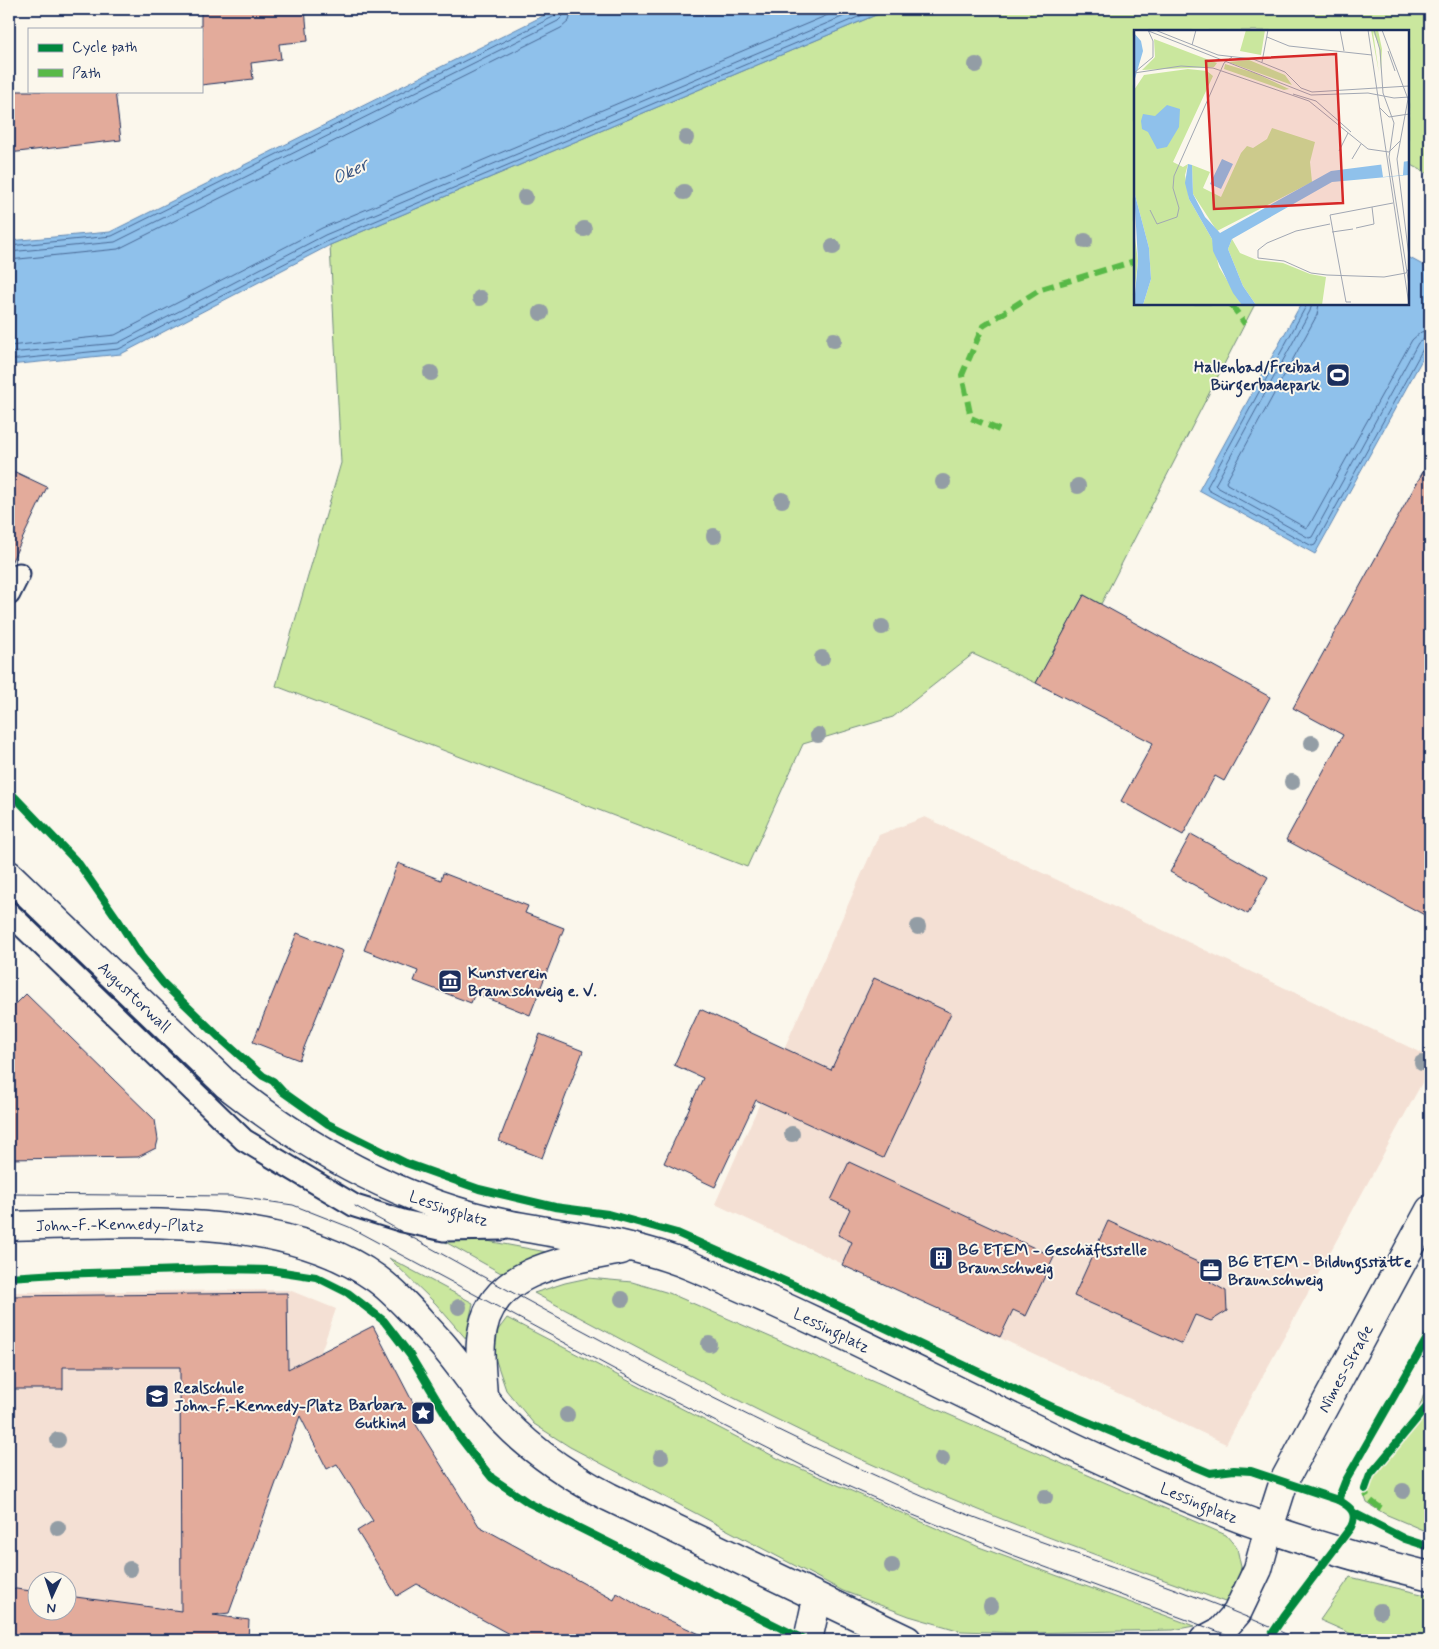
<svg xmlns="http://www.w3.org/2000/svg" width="1439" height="1649" font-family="Mynerve,sans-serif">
<rect width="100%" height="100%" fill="#fbf7ec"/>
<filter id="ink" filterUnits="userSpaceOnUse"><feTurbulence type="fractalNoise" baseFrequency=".02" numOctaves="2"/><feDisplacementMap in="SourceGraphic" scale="10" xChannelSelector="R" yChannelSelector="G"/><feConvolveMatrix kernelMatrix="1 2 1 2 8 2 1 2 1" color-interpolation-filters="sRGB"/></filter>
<g filter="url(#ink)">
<g fill="#f4e0d4" fill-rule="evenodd">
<polygon points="925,817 1430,1057 1430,1068 1226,1444 715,1204 879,835"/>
<path d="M289,1290l47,19 -107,304 -17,2 -4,25h-199v-348zM38,1582h30v30h-30z"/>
</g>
<g fill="#cae79e" stroke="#728b7e">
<polygon points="890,9 1430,9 1430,175 1408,163 1408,31 1135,31 1135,304 1255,304 1101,604 1084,595 1036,683 973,654 893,717 803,744 747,867 276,686 341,463 330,245"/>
<polygon points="422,1229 552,1253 528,1259 501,1273"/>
<polygon points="389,1258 473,1303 469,1321 468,1341 436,1304"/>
<path d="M588,1278l44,4 37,11 557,242 11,13 4,19 -3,20 -13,15c-107,-39 -215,-77 -320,-123 -127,-55 -249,-121 -371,-186l31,-10z"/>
<polygon points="507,1318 781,1460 979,1547 1194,1626 1173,1630 1021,1633 961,1631 909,1616 843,1591 570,1447 534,1424 506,1390 494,1355 498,1330"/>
<polygon points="1430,1377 1430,1533 1385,1514 1367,1503 1363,1491 1366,1475 1416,1417"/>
<polygon points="1350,1577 1430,1596 1430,1640 1365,1640 1320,1620"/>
</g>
<g fill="#8fc1eb" stroke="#6187b3">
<polygon points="557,9 890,9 330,245 121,354 9,365 9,241 110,232"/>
<polygon points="1408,257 1430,269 1430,345 1315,554 1199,490 1301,304 1408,304"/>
</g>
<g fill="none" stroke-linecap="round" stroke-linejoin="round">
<g stroke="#496996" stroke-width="1">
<polyline points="9,246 112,236 555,16 558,13 558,9"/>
<polyline points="9,252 115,242 558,21 563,16 564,9"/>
<polyline points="9,260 118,249 561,28 569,21 572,9"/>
<polyline points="1306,304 1305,308 1207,487 1208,490 1312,546 1315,545 1424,347 1430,344"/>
<polyline points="1312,304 1310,311 1215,485 1217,487 1309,538 1312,537 1418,343 1424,339 1430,338"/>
<polyline points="1319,304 1317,315 1226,482 1227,484 1306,528 1309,526 1412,340 1421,332 1430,330"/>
<polyline points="9,346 115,335 322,228 842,9"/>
<polyline points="9,353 118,343 325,235 861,9"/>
<polyline points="9,360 119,349 328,241 877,9"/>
</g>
</g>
<g fill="#e3ab9b" stroke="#1b2f5e">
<polygon points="201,9 305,9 308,41 279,44 281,59 251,63 253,79 201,85"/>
<polygon points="9,91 115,91 121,140 9,153"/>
<polygon points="1430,459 1430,918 1286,840 1343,735 1293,708"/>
<polygon points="9,469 47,487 9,567"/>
<polygon points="1084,595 1270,697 1224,781 1215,776 1183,835 1121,801 1153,743 1036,683"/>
<polygon points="1191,834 1268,877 1248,914 1170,872"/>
<polygon points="398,863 441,880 443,873 528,906 525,913 564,928 530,1015 475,993 471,1003 414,981 418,971 364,950"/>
<polygon points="297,933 343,951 299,1060 253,1042"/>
<polygon points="874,978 951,1013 883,1158 756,1100 715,1187 664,1163 703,1078 674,1065 700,1009 831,1070"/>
<polygon points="26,994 155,1120 158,1140 156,1148 138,1157 9,1159 9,1011"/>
<polygon points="540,1034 583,1051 542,1158 499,1141"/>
<polygon points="849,1162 1054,1257 1026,1316 1013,1310 1000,1337 842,1265 852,1242 838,1235 850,1209 831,1200"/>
<polygon points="1108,1221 1215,1270 1210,1282 1226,1291 1227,1311 1211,1321 1195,1315 1182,1344 1074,1296"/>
<polygon points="287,1293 288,1369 373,1326 422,1420 415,1423 479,1526 614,1600 617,1593 642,1608 713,1640 520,1640 417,1584 397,1596 357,1531 373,1521 337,1464 327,1469 300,1416 229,1613 213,1615 249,1620 248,1640 9,1640 9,1588 38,1592 38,1612 68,1612 68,1596 181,1611 180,1367 63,1367 63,1389 9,1389 9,1296"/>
</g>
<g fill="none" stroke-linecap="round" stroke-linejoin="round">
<g stroke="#1b2f5e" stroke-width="25">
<g id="service">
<polyline points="9,594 19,574"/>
<polyline points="9,913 244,1140 355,1206 403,1221 444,1230 502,1229"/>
</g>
</g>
<g stroke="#1b2f5e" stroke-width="31">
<g id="minor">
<polyline points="808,1640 817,1599"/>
<path id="s1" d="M1204,1640l17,-9 16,-18 21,-44 11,-41 15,-47 146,-271"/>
</g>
</g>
<g stroke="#1b2f5e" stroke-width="31">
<g id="secondary">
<path id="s2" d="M9,875l217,209c83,66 175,118 280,140 62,12 127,18 185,42 169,70 327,161 495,231 79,33 161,59 244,79"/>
<path id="s3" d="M9,1226c113,-2 271,-17 368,53 24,18 43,42 64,64 15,17 28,36 42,54 33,43 78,75 126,100l298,143"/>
<path d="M483,1397c-1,-22 -5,-47 0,-69 12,-60 88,-68 138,-78"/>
</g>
</g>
<use href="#service" stroke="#fbf7ec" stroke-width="21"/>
<use href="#minor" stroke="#fbf7ec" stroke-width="28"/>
<use href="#secondary" stroke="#fbf7ec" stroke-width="28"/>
<g stroke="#1b2f5e" stroke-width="1">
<polyline points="9,1194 230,1196 293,1205 349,1227 651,1389 807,1468 908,1513 1010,1554 1241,1640"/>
<path d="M355,1206c50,27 100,56 151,83 130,71 262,139 397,199 130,57 268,92 396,152"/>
</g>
<g stroke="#58b947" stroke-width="6" stroke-dasharray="12 6" stroke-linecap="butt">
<polyline points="1231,304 1245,324"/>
<polyline points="999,430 971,418 962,375 983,326 1041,289 1135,261"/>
<path d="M1366,1485c-4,13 9,19 18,25"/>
</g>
<g stroke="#fbf7ec" stroke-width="11">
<g id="cycleway">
<path d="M9,791l70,73 39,56 23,36 22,27 56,54 44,39 10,5 10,11 45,32 78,39 73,26 76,18 53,7 69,19 130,58 250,118 153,64 24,-3 17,1 87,29c13,7 20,13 13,27l-67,89 -16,24"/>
<polyline points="9,1277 57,1274 215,1269 270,1270 316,1277 348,1293 384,1321 410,1355 458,1435 475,1457 492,1478 529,1503 805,1640"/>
<polyline points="1365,1489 1370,1475 1430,1403"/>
<polyline points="1338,1500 1345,1482 1430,1333"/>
<polyline points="1354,1513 1405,1539 1430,1547"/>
</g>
</g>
<use href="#cycleway" stroke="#00873e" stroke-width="8"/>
</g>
<g fill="#939da5">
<circle cx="976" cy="65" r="8"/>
<circle cx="686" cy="138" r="8"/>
<circle cx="684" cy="192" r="8"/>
<circle cx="525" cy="197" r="8"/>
<circle cx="584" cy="229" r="8"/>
<circle cx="1085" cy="241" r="8"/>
<circle cx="833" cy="247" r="8"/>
<circle cx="480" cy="298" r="8"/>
<circle cx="541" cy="313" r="8"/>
<circle cx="834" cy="340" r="8"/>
<circle cx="431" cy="373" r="8"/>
<circle cx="943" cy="482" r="8"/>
<circle cx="1078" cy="486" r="8"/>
<circle cx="782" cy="500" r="8"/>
<circle cx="714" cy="536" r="8"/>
<circle cx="882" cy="627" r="8"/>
<circle cx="822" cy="658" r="8"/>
<circle cx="818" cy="735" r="8"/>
<circle cx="1312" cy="743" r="8"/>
<circle cx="1292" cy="782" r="8"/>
<circle cx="918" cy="927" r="8"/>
<circle cx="1422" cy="1063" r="8"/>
<circle cx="792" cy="1134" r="8"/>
<circle cx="622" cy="1299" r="8"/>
<circle cx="459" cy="1307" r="8"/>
<circle cx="709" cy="1344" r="8"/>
<circle cx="567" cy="1415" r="8"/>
<circle cx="58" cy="1440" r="8"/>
<circle cx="661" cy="1457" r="8"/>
<circle cx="942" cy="1459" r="8"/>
<circle cx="1403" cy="1491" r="8"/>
<circle cx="1045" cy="1497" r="8"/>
<circle cx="58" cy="1528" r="8"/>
<circle cx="892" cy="1566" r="8"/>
<circle cx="130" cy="1569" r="8"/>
<circle cx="991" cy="1606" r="8"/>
<circle cx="1380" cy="1611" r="8"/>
</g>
</g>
<defs>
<g id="stadium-square" transform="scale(1.25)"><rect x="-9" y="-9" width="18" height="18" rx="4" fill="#1b2f5e" stroke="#fbf7ec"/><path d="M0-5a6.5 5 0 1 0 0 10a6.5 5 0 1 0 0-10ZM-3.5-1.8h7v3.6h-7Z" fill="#fff"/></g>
<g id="museum-square" transform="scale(1.25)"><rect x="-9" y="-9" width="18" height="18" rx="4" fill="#1b2f5e" stroke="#fbf7ec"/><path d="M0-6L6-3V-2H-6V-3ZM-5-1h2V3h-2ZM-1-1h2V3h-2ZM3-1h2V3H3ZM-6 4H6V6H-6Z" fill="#fff"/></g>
<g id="building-square" transform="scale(1.25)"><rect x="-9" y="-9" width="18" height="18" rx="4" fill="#1b2f5e" stroke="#fbf7ec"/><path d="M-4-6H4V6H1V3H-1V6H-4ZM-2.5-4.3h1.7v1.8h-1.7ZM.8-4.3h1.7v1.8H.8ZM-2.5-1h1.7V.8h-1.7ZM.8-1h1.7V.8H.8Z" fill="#fff"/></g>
<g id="office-square" transform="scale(1.25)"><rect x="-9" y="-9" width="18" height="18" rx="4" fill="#1b2f5e" stroke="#fbf7ec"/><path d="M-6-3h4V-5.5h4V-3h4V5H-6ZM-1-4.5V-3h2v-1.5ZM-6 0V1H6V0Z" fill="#fff"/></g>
<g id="school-square" transform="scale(1.25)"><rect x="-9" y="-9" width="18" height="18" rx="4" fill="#1b2f5e" stroke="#fbf7ec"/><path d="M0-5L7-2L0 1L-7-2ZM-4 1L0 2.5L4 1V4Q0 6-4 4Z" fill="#fff"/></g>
<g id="sight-square" transform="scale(1.25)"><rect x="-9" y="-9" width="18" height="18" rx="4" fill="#1b2f5e" stroke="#fbf7ec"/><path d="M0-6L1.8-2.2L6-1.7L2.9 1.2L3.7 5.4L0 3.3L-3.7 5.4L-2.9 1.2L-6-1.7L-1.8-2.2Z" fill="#fff"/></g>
</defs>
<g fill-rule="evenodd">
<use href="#stadium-square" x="1338" y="375"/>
<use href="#museum-square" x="450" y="981"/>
<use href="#building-square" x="941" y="1258"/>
<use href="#office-square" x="1211" y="1270"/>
<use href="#school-square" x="157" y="1396"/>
<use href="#sight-square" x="423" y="1413"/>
</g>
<g text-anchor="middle" stroke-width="4" stroke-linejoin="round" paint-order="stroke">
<g font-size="16" font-weight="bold" fill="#1b2f5e" stroke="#fbf7ec" text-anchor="start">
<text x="1320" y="372" text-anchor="end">Hallenbad/Freibad<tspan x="1320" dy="18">Bürgerbadepark</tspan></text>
<text x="468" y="978">Kunstverein<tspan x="468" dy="18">Braunschweig e. V.</tspan></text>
<text x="958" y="1255">BG ETEM - Geschäftsstelle<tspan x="958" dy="18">Braunschweig</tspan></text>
<text x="1228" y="1267">BG ETEM - Bildungsstätte<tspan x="1228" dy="18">Braunschweig</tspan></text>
<text x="174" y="1393">Realschule<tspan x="174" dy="18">John-F.-Kennedy-Platz</tspan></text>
<text x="406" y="1410" text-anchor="end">Barbara<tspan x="406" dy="18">Gutkind</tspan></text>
</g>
<g font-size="16" fill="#1b2f5e" stroke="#fbf7ec">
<text dy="6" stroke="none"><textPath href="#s2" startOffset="175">Augusttorwall</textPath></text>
<text dy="6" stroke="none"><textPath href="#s2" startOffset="558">Lessingplatz</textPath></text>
<text dy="6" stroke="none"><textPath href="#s3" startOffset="111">John-F.-Kennedy-Platz</textPath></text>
<text dy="6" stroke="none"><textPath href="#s2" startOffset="962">Lessingplatz</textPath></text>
<text dy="6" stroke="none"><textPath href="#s1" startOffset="312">Nîmes-Straße</textPath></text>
<text dy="6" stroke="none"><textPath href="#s2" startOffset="1368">Lessingplatz</textPath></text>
</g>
<g font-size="18" font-style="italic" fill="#385481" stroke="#fbf7ec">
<text transform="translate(350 171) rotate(-26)" y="6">Oker</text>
</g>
</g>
<g transform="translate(1134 30)">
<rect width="275" height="275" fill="#fbf7ec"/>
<path d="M112,0h19l-4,25 -21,-4zM237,0h7l4,19 -1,21 -2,-25 -6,-13 6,41zM20,9l63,24 -3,4 -72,3 13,-13zM115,30l36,15 7,10 -64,-23zM91,34l30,9 34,16 -5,1 -60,-21zM54,39l19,2 6,5 -40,86 10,5 5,-3 -3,11 4,24 23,40 7,28 23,38h-99l8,-26 -2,-31 -15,-57v-101l10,-15zM138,98l43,14 -5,20 2,20 -95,49 -24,-37 -1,-29 18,7 -7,16 18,9 20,-44 6,-7 6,2 14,-9zM0,200l4,31 -4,34zM98,209l8,14 17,7 26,3 27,11 16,3 -4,28h-66l-13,-19 -15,-37z" fill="#cae79e"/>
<path d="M0,3l7,8 2,10 -9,31zM33,75l13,4 -1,18 -12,20 -10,2 -9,-17 -6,-3 -1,-8 2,-7 12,2zM88,129l11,5 -12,25 -11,-5zM275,131v14l-77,7 -100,57 -4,10 15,37 13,19h-14l-9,-12 -20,-42 -1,-12 -23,-40 -4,-16 3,-19 4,1 1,29 12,23 15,16 111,-62zM0,161l15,57 2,31 -8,26h-9l4,-44z" fill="#8fc1eb"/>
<path d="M270,129l-1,16 -20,2 -2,-14z" fill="#fbf7ec"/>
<path fill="none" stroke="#a1a7b3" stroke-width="1" d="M12,0l165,65 57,-2 26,5 15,-1M21,0l63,25 35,4 32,13 16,16 11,4 97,-6M206,0l4,21M234,0l41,275M240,0l6,20 3,43 11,30 -5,34 20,128M248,0l26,69 -11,60 12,98M133,7l22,9 83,9M58,15l4,-15M254,21l7,20M128,32l6,-32M1,42l18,-15v-16l-5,-11M0,43l47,-7 32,2 96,33 59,48 21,3 11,-11M159,64l23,7 35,31M245,77l10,10 20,-3M205,121l9,-18M218,129l9,-15M16,180l7,14 20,-7 2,-9 -6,-20 1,-12 50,-113 8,-6M196,194l-34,7 -29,12 -9,7v8l26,3 27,12 16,2 57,2 22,-4 3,-5M222,198l18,-4 -2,-17M198,202l21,-3M217,272h-5l-16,-87 63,-12"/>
<path fill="#d62828" fill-opacity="0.15" stroke="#d62828" stroke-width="2.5" d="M202,24l7,149 -129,6 -8,-148z"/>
<rect width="275" height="275" fill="none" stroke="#1b2f5e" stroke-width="2.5"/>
</g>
<rect width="1439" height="1649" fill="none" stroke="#fbf7ec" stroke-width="30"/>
<rect x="15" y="15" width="1409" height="1619" fill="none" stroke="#1b2f5e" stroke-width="2" filter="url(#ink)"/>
<rect x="28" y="28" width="175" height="65" fill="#fbf7ec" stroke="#a1a7b3"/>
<rect x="38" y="44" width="25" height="8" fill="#00873e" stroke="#a1a7b3"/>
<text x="72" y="52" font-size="15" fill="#1b2f5e">Cycle path</text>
<rect x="38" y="69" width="25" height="8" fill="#58b947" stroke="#a1a7b3"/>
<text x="72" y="78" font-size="15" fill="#1b2f5e">Path</text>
<g transform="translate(52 1596) rotate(183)"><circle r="24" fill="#fbf7ec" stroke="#a1a7b3"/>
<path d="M0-4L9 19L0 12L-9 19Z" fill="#1b2f5e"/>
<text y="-8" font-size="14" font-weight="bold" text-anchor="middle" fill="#1b2f5e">N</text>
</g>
</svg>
